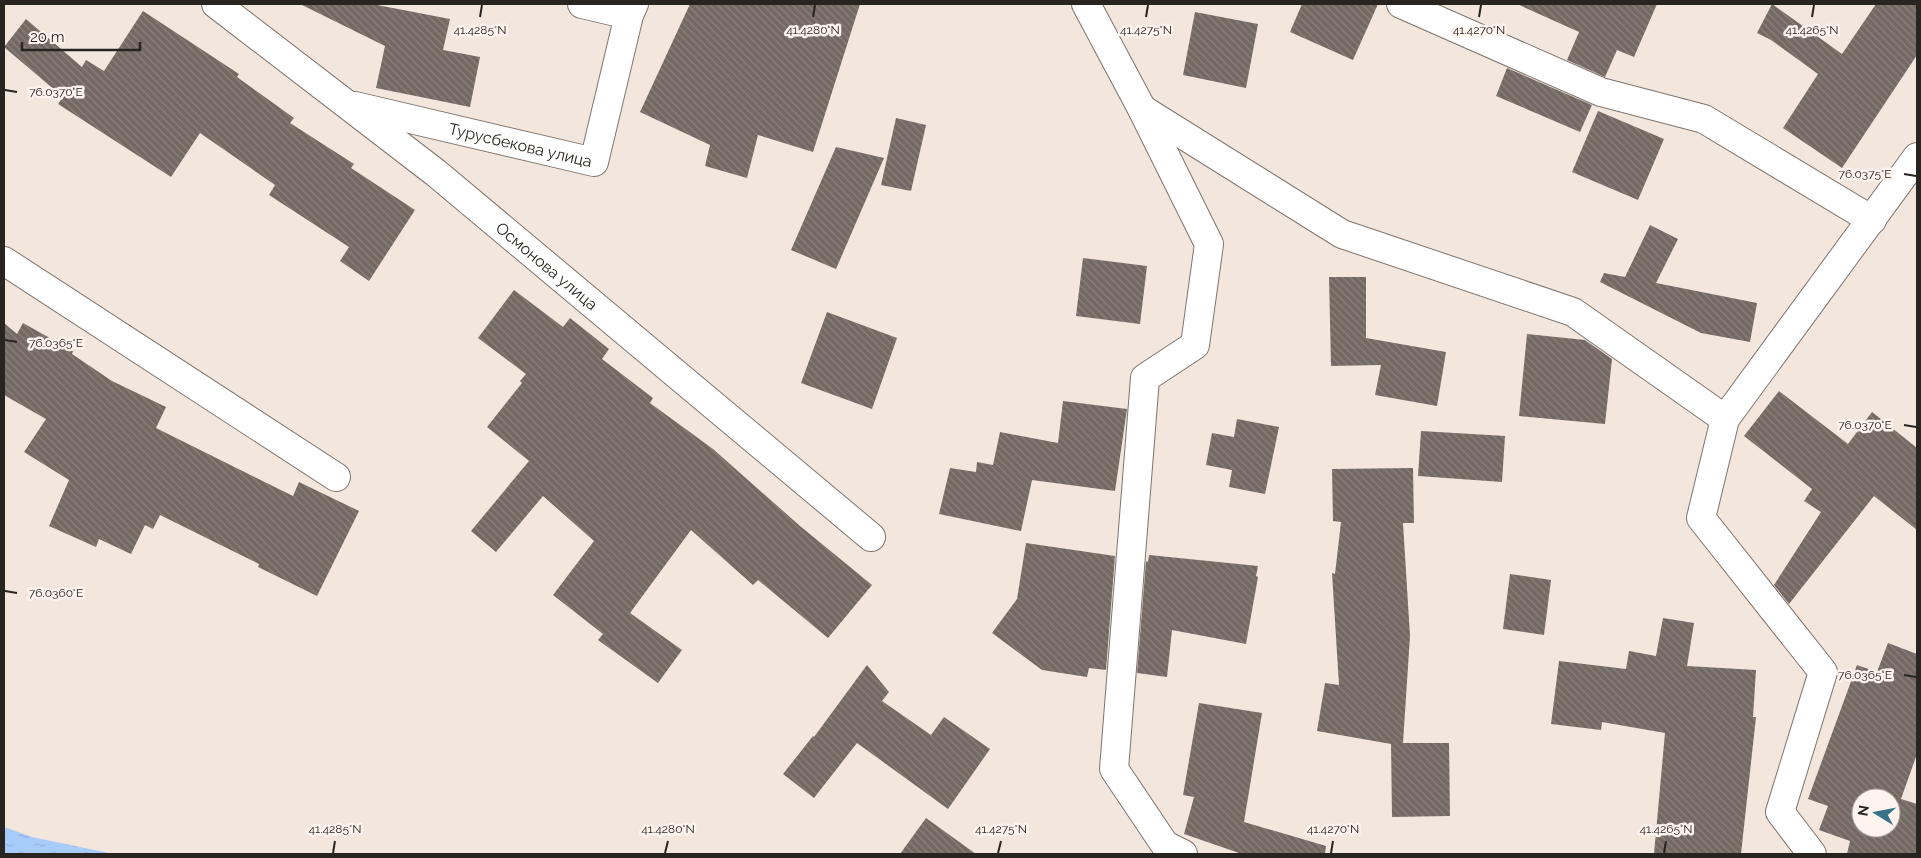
<svg xmlns="http://www.w3.org/2000/svg" width="1921" height="858" font-family="Raleway,sans-serif">
<defs>
<pattern id="water-ripples" width="26" height="14" patternUnits="userSpaceOnUse" patternTransform="scale(1.25)"><rect width="26" height="14" fill="#a8ccfa"/><path d="M2 4q2-2 4 0t4 0M15 11q2-2 4 0t4 0" fill="none" stroke="#91afd6"/></pattern>
<pattern id="building-back-hatch" width="6" height="6" patternUnits="userSpaceOnUse" patternTransform="scale(1.25)"><rect width="6" height="6" fill="#746962"/><path d="M-1 5l2 2M0 0l6 6M5-1l2 2" fill="none" stroke="#8a827d"/></pattern>
</defs>
<rect width="100%" height="100%" fill="#f3e6dd"/>
<polygon fill="url(#water-ripples)" points="4,827 32,837 114,854 4,854"/>
<g fill="url(#building-back-hatch)" fill-rule="evenodd">
<polygon points="300,4 372,4 450,19 443,50 480,57 470,107 376,88 385,46"/>
<polygon points="690,4 860,4 813,152 758,135 747,178 705,166 710,145 640,112"/>
<polygon points="1302,4 1378,4 1353,60 1290,32"/>
<polygon points="1517,4 1657,4 1634,57 1617,50 1605,77 1567,60 1579,32"/>
<polygon points="1772,4 1842,54 1876,4 1917,4 1917,55 1842,168 1783,128 1818,74 1771,40 1757,33"/>
<polygon points="143,11 239,74 237,77 294,118 290,123 354,164 351,168 415,210 369,281 340,261 349,247 269,195 275,185 200,133 171,177 58,104 63,97 4,47 26,19 82,67 86,60 104,71"/>
<polygon points="1195,12 1258,24 1246,88 1183,75"/>
<polygon points="1507,68 1592,105 1580,132 1496,96"/>
<polygon points="1598,111 1664,139 1638,200 1572,172"/>
<polygon points="896,118 926,125 911,191 881,185"/>
<polygon points="836,147 884,158 836,269 791,250"/>
<polygon points="1650,225 1678,239 1656,283 1757,303 1750,342 1701,333 1600,282 1604,273 1625,277"/>
<polygon points="1083,258 1147,266 1140,324 1076,316"/>
<polygon points="1329,277 1366,277 1366,338 1446,352 1437,406 1375,395 1381,365 1331,366"/>
<polygon points="514,290 563,327 570,318 609,349 602,359 653,398 650,403 713,449 800,526 872,585 828,638 758,580 753,585 691,530 630,613 682,650 658,683 598,640 603,634 553,595 594,541 543,496 496,552 471,531 529,461 487,427 522,383 520,381 526,374 478,338"/>
<polygon points="827,312 897,338 872,409 801,383"/>
<polygon points="4,323 17,334 23,323 73,351 72,354 112,381 166,407 156,428 293,496 299,482 359,511 317,596 258,567 259,564 160,515 153,529 145,525 131,554 99,539 96,547 49,526 69,480 24,452 46,419 4,395"/>
<polygon points="1527,334 1585,340 1612,359 1605,424 1519,416"/>
<polygon points="1779,391 1848,444 1872,412 1917,448 1917,530 1874,496 1789,604 1774,585 1821,512 1804,501 1812,489 1744,436"/>
<polygon points="1063,401 1127,409 1115,491 1032,480 1021,531 939,514 950,468 976,472 977,462 993,465 1000,432 1058,443"/>
<polygon points="1237,419 1279,427 1265,494 1229,487 1232,470 1206,465 1212,433 1234,437"/>
<polygon points="1421,431 1505,436 1502,482 1418,476"/>
<polygon points="1413,468 1414,523 1403,523 1410,636 1403,743 1449,743 1450,816 1392,817 1391,744 1317,731 1325,683 1339,685 1332,573 1335,574 1341,522 1333,521 1332,469"/>
<polygon points="1026,543 1115,556 1106,670 1089,668 1087,677 1042,670 992,633 1017,599"/>
<polygon points="1149,555 1258,566 1256,576 1258,577 1246,644 1172,630 1167,677 1137,673 1146,561 1148,562"/>
<polygon points="1510,574 1551,580 1544,635 1503,629"/>
<polygon points="1663,618 1694,623 1687,666 1756,670 1753,717 1756,717 1741,854 1654,854 1665,733 1602,722 1601,730 1551,724 1559,661 1626,669 1629,651 1656,656"/>
<path d="M1888,643l29,11v100l-16,45 16,5v50h-70l3,-13 -31,-11 9,-24 -20,-7 49,-134 20,7zM1861,798h30v30h-30z"/>
<polygon points="867,665 889,692 882,701 931,735 944,717 990,749 948,809 857,743 814,798 783,774 813,736 814,737"/>
<polygon points="1199,703 1262,713 1244,822 1326,846 1325,854 1242,854 1184,834 1194,797 1183,795"/>
<polygon points="926,818 976,854 900,854"/>
</g>
<g fill="none" stroke-linecap="round" stroke-linejoin="round">
<g stroke="#7f746c" stroke-width="30">
<g id="minor">
<path id="s1" d="M216,4l220,169 435,364"/>
<polyline points="582,4 629,15"/>
<polyline points="1086,4 1142,109 1209,244 1195,345 1145,378 1114,769 1165,845 1183,854"/>
<polyline points="1401,4 1601,92 1704,119 1872,220"/>
<path id="s2" d="M355,106l239,56 35,-147 5,-11"/>
<polyline points="1142,109 1342,234 1573,312 1725,419"/>
<polyline points="4,261 336,477"/>
<polyline points="1812,854 1780,812 1823,672 1701,518 1725,419 1917,157"/>
</g>
</g>
<use href="#minor" stroke="#fff" stroke-width="28"/>
</g>
<path fill="none" stroke="#282420" stroke-width="2" d="M480,17l2,-12M813,17l2,-12M1146,17l2,-12M1479,17l2,-12M1812,17l2,-12M5,90l12,2M1904,174l12,2M5,340l12,2M1904,425l12,2M5,591l12,2M1904,675l12,2M333,853l2,-12M665,853l3,-12M998,853l3,-12M1331,853l2,-12M1664,853l2,-12"/>
<g text-anchor="middle" stroke-width="5" stroke-linejoin="round" paint-order="stroke">
<g font-size="16" fill="#282420" stroke="#fef4ed">
<text dy="6" stroke="none"><textPath href="#s2" startOffset="170">Турусбекова улица</textPath></text>
<text dy="6" stroke="none"><textPath href="#s1" startOffset="422">Осмонова улица</textPath></text>
</g>
</g>
<g font-size="12" text-anchor="middle" fill="#282420" stroke="#fef4ed" stroke-width="5" stroke-linejoin="round" paint-order="stroke">
<text x="480" y="34">41.4285°N</text>
<text x="813" y="34">41.4280°N</text>
<text x="1146" y="34">41.4275°N</text>
<text x="1479" y="34">41.4270°N</text>
<text x="1812" y="34">41.4265°N</text>
<text x="56" y="96">76.0370°E</text>
<text x="1865" y="178">76.0375°E</text>
<text x="56" y="347">76.0365°E</text>
<text x="1865" y="429">76.0370°E</text>
<text x="56" y="597">76.0360°E</text>
<text x="1865" y="679">76.0365°E</text>
<text x="335" y="833">41.4285°N</text>
<text x="668" y="833">41.4280°N</text>
<text x="1001" y="833">41.4275°N</text>
<text x="1333" y="833">41.4270°N</text>
<text x="1666" y="833">41.4265°N</text>
</g>
<rect width="1921" height="858" fill="none" stroke="#282420" stroke-width="10"/>
<g transform="translate(1876 813) rotate(280)"><circle r="24" fill="#fef4ed" stroke="#a8a19b"/>
<path d="M0-4L9 19L0 12L-9 19Z" fill="#367289"/>
<text y="-8" font-size="14" font-weight="bold" text-anchor="middle" fill="#282420">N</text>
</g>
<path d="M22 42v8h118v-8" fill="none" stroke="#282420" stroke-width="2.5"/>
<text x="30" y="42" font-size="15" fill="#282420" stroke="#fef4ed" stroke-width="4" paint-order="stroke">20 m</text>
</svg>
